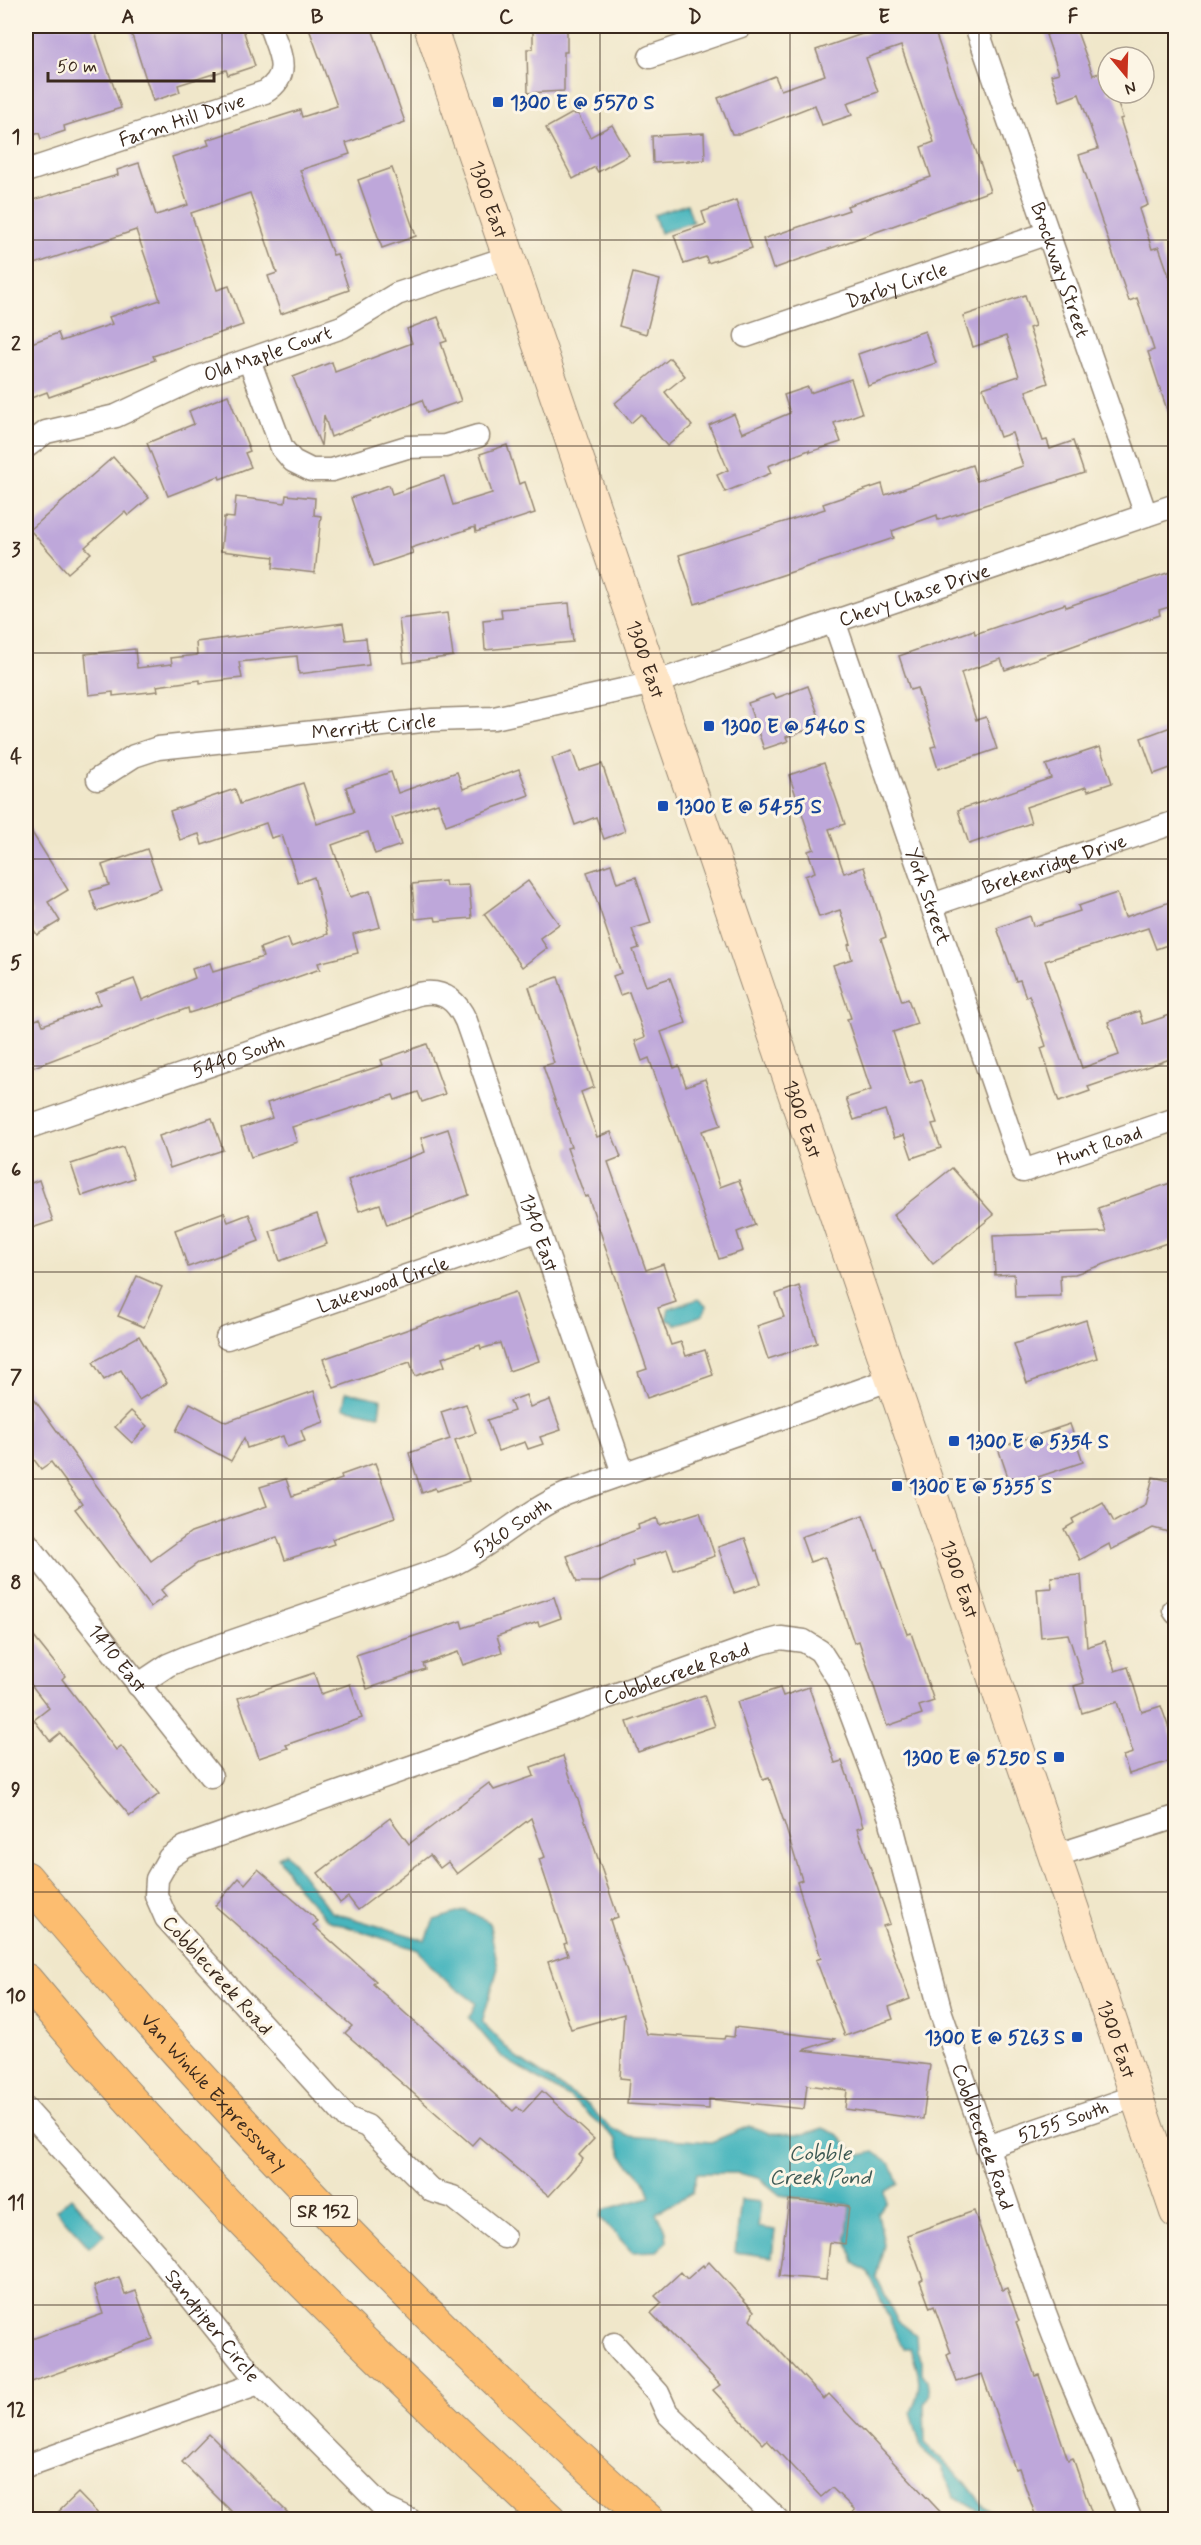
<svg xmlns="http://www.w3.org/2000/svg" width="1201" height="2545" font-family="Mynerve,sans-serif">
<rect width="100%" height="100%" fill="#fcf5e5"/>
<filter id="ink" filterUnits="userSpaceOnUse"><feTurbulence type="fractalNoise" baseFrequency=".0167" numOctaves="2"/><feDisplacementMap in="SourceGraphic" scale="12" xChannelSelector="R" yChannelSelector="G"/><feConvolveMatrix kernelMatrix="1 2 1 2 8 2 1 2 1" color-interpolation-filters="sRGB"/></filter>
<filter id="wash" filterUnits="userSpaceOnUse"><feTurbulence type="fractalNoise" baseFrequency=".008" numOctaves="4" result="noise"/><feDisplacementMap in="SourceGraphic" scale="24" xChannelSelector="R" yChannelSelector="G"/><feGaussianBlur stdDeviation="1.35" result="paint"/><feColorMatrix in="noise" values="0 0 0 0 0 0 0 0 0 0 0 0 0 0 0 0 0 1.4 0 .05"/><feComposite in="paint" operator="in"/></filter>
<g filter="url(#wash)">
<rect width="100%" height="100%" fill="#f0e7ca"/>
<g fill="#46b5bd" stroke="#40706e" stroke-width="1.5">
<polygon points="687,204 693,222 660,233 654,215"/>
<polygon points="698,1299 706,1306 703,1315 675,1325 673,1322 666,1320 669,1309"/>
<polygon points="346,1392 381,1399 379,1415 343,1408"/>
<path d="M286,1853l45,59 94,28 9,-20 32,-10 23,12 9,46 -16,54 35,36 70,46 23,24 18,8 83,6 38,-16 20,7 35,1 19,-6 16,7 18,21 17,-4 17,12 7,20 -13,8 1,10 -8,11 6,32 -8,32 21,43 19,15 1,16 5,10v12l5,7 2,15 -5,9 1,39 41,40 19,25 16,7 2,4h-12l-38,-23 -11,-29 -21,-19 -10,-36c12,-24 9,-40 -1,-63h-7l-35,-77 -14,-9 -7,-25 3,-33 -70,-10 -21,-17 -21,-5h-41l-4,19 -37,21 10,18 1,11 -10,9 -25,1 -32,-35 3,-7 47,-13 -6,-17 -22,-24 -6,-17 -47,-42 -66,-39 -34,-40 7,-15 -36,-27 -22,-26 -91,-30 -29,-32 -20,-31z"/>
<polygon points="71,2197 104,2235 89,2247 56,2210"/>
<polygon points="741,2200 761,2202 758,2227 775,2230 772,2257 735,2252"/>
</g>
<g id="blocks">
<g fill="#bea7da">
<polygon points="26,26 93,26 121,108 64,126 65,131 41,139 39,133 26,138"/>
<polygon points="129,26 242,26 255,66 228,75 226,70 178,85 180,92 153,101"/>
<polygon points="308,26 371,26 405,122 346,143 350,154 300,170 333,255 337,254 349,290 281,314 268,276 277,273 250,193 191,213 217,290 229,286 243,325 153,356 155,360 49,397 47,392 26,400 26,345 58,333 61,341 112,324 109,317 160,300 136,230 26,267 26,202 118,175 117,170 139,163 156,215 188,205 172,157 209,145 207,140 262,122 300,110 302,117 337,106"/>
<polygon points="533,26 567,26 567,52 564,52 564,91 528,93 527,49 533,49"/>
<polygon points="885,26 933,26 990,191 773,269 763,239 849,210 847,206 931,177 921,147 934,142 930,130 901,46 866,58 878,92 847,103 852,115 822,125 815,105 740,134 732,134 718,98 775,76 781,90 825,75 816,50"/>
<polygon points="1046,26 1075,26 1093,75 1108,70 1108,93 1114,93 1123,118 1120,119 1148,205 1139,209 1152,249 1159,247 1176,296 1176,424 1172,425 1148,352 1154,350 1137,298 1129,301 1079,155 1098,149 1079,94 1060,101 1051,75 1059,73 1046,35 1048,34"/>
<polygon points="571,114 578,114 590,137 612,125 629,155 598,172 595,167 573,179 546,128"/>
<polygon points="704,133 705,160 653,163 652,136"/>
<polygon points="392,168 416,236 382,248 358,180"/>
<polygon points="736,200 752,248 708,263 706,257 684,264 674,235 706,224 702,212"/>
<polygon points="633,273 660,280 646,334 619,326"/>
<polygon points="1025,295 1035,326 1029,328 1048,383 1026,391 1043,441 1047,440 1050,449 1073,441 1084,473 938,520 937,515 892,531 894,538 695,604 679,555 825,509 823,504 882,484 885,495 972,465 977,481 1023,466 1012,433 1000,437 983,388 1019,376 1006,336 973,347 963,316"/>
<polygon points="438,317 447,341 441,343 461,401 427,413 422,400 331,437 324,415 321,446 293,377 332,362 335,372 412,343 407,329"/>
<polygon points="925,331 936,363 868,386 858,354"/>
<polygon points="670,358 685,376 665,392 692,426 667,446 641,414 631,423 615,403"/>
<polygon points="851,379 862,413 834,423 841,442 810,452 809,450 768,466 771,473 725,492 717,475 728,470 709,425 734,414 742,433 790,413 784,395 808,387 810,393"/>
<polygon points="228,395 250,451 245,453 251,467 220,479 219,476 168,496 147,443 194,424 189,411"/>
<polygon points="507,445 519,484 525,482 535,513 476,532 475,527 411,548 413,553 374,566 351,498 389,485 392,494 444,476 453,505 492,493 480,454"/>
<polygon points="113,457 149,498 128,516 125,512 85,547 91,553 68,573 30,530"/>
<polygon points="286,495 315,498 314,515 321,516 315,573 273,568 274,557 221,551 224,517 234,518 236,497 285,503"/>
<polygon points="1176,570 1176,605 1159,610 1160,615 1005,670 1001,659 961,673 976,720 986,717 997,749 938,769 931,747 936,746 917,688 910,690 899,656 974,630 975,634 1065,604 1066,607"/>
<polygon points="569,603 573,642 485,650 483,620 502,618 501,609"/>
<polygon points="447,613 453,656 404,663 399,619"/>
<polygon points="343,623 346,640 366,638 369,665 299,674 297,656 276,658 239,662 242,678 200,683 200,680 157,686 158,691 113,696 113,692 89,695 85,654 135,649 137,668 172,664 171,658 197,655 196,642"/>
<polygon points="808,686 822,725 786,737 788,741 764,749 748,703 774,694 776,698"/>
<polygon points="1176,725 1176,766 1154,774 1141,738"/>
<polygon points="1100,747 1112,783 1088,791 1086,787 1026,807 1031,823 969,844 958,810 1051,778 1046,765"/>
<polygon points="572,751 579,771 602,764 625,831 604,839 596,817 575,825 552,758"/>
<polygon points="824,763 845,824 829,829 844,873 864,867 886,937 881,939 902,1001 908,999 917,1024 893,1032 910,1084 922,1080 937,1123 932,1124 941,1148 912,1158 904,1135 894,1138 885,1110 854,1120 846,1098 871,1090 847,1019 851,1018 833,965 852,959 848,945 851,944 840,910 819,917 805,876 815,872 808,851 814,849 789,775"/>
<polygon points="519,769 529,795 446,825 438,803 392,818 401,845 375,854 368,832 332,845 350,897 370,891 380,927 353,934 358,953 318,963 320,969 249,994 189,1013 188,1008 34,1067 26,1045 26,1024 40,1018 43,1025 100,1004 96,993 134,979 142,1000 195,978 192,969 210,963 213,972 263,957 260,948 288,938 291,947 328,934 314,877 298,883 282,835 271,838 266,823 202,845 199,834 180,840 170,811 235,789 240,804 303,783 317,824 354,812 346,787 391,772 398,793 457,772 463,789"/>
<polygon points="26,823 68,890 48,902 60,921 37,935 26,918 33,913 26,901"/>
<polygon points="147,849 161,889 97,911 90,891 109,885 102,865"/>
<polygon points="611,864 617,883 636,877 651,923 632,929 639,948 633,950 646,986 670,978 686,1023 661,1032 674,1068 679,1066 686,1086 705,1079 721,1125 702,1131 720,1187 739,1180 755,1225 737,1232 743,1251 719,1259 649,1058 642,1061 635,1041 645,1037 629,992 620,995 613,976 621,973 587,872"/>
<polygon points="445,881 446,886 469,885 472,918 436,921 435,917 415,919 412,884"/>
<polygon points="528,881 559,924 540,938 547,948 522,967 484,914"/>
<polygon points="1117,893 1125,917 1176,900 1176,942 1156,949 1148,928 1045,961 1082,1068 1119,1055 1108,1022 1139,1011 1143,1024 1176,1013 1176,1057 1088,1087 1090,1091 1059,1102 1041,1048 1046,1046 1029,995 1026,997 1020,980 1016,981 997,928 1030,916 1033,926 1080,911 1078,906"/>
<polygon points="558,977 594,1087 581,1092 597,1137 611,1132 621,1157 608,1162 646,1270 663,1264 676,1302 658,1308 671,1345 681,1342 686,1356 705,1350 713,1375 647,1398 638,1372 647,1369 588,1196 585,1197 567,1148 571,1147 543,1066 554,1063 529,987"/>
<polygon points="427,1044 445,1094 422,1102 418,1092 395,1100 393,1095 292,1127 297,1142 251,1157 241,1128 272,1118 267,1103 383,1065 381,1060"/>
<polygon points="212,1118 223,1150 170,1168 159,1136"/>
<polygon points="448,1129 469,1195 387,1225 380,1204 359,1211 348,1180 425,1152 421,1138"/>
<polygon points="123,1147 134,1178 82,1196 71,1164"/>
<polygon points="952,1168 994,1215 933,1264 893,1215"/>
<polygon points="39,1180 53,1221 26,1230 26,1185"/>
<polygon points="1176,1181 1176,1240 1075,1274 1060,1275 1061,1296 1015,1297 1014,1274 995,1275 993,1236 1106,1232 1098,1208"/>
<polygon points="224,1212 228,1222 249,1214 259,1241 188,1267 175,1230"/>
<polygon points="317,1214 327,1244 280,1261 270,1231"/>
<polygon points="137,1276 162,1287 144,1327 118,1316"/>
<polygon points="799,1286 817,1343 768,1359 757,1326 784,1317 776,1294"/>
<polygon points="515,1292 539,1361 509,1371 500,1343 481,1349 480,1345 442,1358 445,1366 415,1376 410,1362 334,1388 323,1359"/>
<polygon points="1086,1320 1097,1358 1027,1383 1014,1344"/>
<polygon points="139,1336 167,1383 139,1400 121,1370 104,1380 93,1362"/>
<polygon points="26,1388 151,1561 191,1532 267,1506 260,1487 286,1479 292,1496 342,1479 341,1475 375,1463 395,1517 332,1539 334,1544 285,1560 277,1537 198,1563 161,1590 166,1596 150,1607 75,1509 82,1504 51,1462 41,1469 26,1449"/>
<polygon points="314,1391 324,1422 301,1430 305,1441 287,1447 283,1436 247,1448 244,1438 231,1461 176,1431 190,1403 226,1422"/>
<polygon points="526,1395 530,1407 550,1400 561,1430 540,1437 543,1444 528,1449 525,1442 498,1451 487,1420 514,1411 510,1401"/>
<polygon points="466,1404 476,1433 455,1440 469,1481 436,1491 435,1488 422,1493 409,1453 450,1439 441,1412"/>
<polygon points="131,1411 147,1426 132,1443 115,1427"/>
<polygon points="1070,1424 1083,1462 1011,1486 998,1448"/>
<polygon points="1153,1477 1176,1482 1176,1534 1153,1528 1111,1550 1109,1544 1080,1560 1064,1529 1074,1523 1072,1519 1103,1502 1114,1522 1146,1504"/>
<polygon points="700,1512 715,1556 674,1570 667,1550 632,1561 633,1566 599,1582 577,1582 567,1556 639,1529 638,1525 657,1518 659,1525"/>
<polygon points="863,1515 876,1551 878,1550 907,1634 911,1633 934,1701 919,1706 922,1714 887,1726 859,1641 854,1643 825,1557 810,1562 801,1537"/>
<polygon points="745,1538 761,1584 734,1593 718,1547"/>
<polygon points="1081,1575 1087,1647 1105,1641 1115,1671 1128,1667 1142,1712 1161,1706 1176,1748 1176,1759 1129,1774 1123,1756 1133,1753 1117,1702 1082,1713 1074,1686 1084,1683 1068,1634 1041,1637 1037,1589 1052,1588 1051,1577"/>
<polygon points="554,1597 561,1618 539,1626 538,1622 497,1636 502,1652 463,1665 458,1652 423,1664 425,1669 367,1689 356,1655 461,1621 463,1628"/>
<polygon points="26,1627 65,1676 62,1679 116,1750 121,1746 159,1794 130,1816 60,1733 50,1741 34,1720 49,1708 26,1678"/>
<polygon points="314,1673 321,1694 350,1684 362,1718 286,1745 288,1748 259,1758 238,1698"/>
<polygon points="809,1687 835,1763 842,1761 852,1789 863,1827 857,1829 890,1924 883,1926 910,1999 889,2007 893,2019 845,2036 816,1960 821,1958 797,1882 802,1880 785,1825 769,1778 763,1780 737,1702 780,1688 783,1696"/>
<polygon points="704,1695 715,1726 638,1752 627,1722"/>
<polygon points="563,1756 618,1917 610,1920 647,2034 724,2039 725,2036 734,2037 735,2027 836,2039 803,2050 930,2065 923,2119 845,2109 847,2090 807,2085 804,2109 709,2099 709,2109 627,2104 629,2079 620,2078 624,2014 571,2029 548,1962 568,1955 564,1944 567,1943 539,1859 545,1857 531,1818 457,1874 448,1862 440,1868 430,1855 358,1910 348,1897 340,1903 318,1873 390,1818 409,1844 489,1783 494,1790 534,1776 531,1767"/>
<polygon points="258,1869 318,1921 313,1925 376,1981 373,1984 513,2111 517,2107 523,2112 542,2091 594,2139 579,2155 583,2159 549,2196 479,2137 472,2145 345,2033 352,2026 215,1906 239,1878 245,1884"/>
<polygon points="789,2200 849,2206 845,2244 830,2242 826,2280 779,2276"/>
<polygon points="974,2211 1002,2290 1007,2288 1019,2321 1016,2322 1035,2376 1039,2375 1068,2460 1073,2458 1094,2520 1037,2520 1019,2468 1015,2469 982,2374 957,2382 947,2355 951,2353 934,2306 930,2308 920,2281 923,2279 907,2235"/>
<polygon points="709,2262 754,2311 750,2319 824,2399 829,2394 948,2520 845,2520 855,2510 832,2488 821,2497 767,2440 763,2444 713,2390 720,2385 651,2313 662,2303 655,2296 681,2272 687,2279 703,2265 704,2267"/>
<polygon points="119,2277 125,2295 136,2291 153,2339 26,2384 26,2341 103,2314 94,2286"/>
<polygon points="209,2434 295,2520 240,2520 182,2462"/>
<polygon points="78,2493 104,2520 50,2520"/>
</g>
</g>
</g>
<g filter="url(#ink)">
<use href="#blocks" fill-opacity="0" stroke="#968874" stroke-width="1.5"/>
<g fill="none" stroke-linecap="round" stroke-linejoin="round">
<g stroke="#968874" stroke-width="25">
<g id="street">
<path id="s1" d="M976,26l170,489"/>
<polyline points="650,57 741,26"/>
<path id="s2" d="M26,171l239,-79c29,-18 13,-41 5,-66"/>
<path id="s3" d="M746,336l302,-103"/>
<polyline points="249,360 282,448 293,461 311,470 332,470 407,447 445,446 478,436"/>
<path id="s4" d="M26,447l20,-15 70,-16 83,-39 143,-50 55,-33 112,-37"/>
<path id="s5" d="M834,621l189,550 153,-52"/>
<path id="s6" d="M98,779l36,-23 24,-8 274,-28 62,-2 160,-35 522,-178"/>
<path id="s7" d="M932,905l244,-83"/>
<path id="s8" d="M26,1128l392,-134c24,-5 38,5 48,27l157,452"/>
<path id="s9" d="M227,1338l312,-108"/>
<path id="s10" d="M26,1542l185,234"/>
<polyline points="1174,1610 1176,1613"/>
<path id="s11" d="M138,1685l30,-20 19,-8 263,-91c42,-20 74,-54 116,-72l326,-115"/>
<polyline points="1054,1856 1176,1817"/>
<path id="s12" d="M26,2109l130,145 103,129 125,125 26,12"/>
<path id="s13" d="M987,2147l149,-51"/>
<path id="s14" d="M504,2237l-51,-40 -21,-6 -65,-65 -20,-8 -181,-200 -10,-23 1,-16 12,-21 16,-11 573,-203 23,-6 23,3 16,10 18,28 52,139 51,195 99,287 26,68 65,152"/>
<polyline points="614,2344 658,2393 667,2413 778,2520"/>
<polyline points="26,2466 259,2383"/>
</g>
</g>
<g stroke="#968874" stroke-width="34">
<g id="secondary">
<path id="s15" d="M430,26l746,2186"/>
</g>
</g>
<g stroke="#968874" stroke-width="35">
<g id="primary">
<path id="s16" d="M26,1878c192,228 398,443 622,642"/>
<path d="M26,1980c161,193 340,369 524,540"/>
</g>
</g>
<use href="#street" stroke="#fff" stroke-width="22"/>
<use href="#secondary" stroke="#fee5c5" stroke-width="32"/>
<use href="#primary" stroke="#fcbd6f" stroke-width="33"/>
</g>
</g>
<path fill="none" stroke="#3b2a1e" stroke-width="1.5" stroke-opacity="0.55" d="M222,26v2494M411,26v2494M600,26v2494M790,26v2494M979,26v2494M26,240h1150M26,446h1150M26,653h1150M26,859h1150M26,1066h1150M26,1272h1150M26,1479h1150M26,1686h1150M26,1892h1150M26,2099h1150M26,2305h1150"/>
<g fill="#1a4fb4" stroke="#fcf5e5" stroke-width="2">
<rect x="492" y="96" width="12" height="12" rx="3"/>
<rect x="703" y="720" width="12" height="12" rx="3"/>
<rect x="657" y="800" width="12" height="12" rx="3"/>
<rect x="948" y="1435" width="12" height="12" rx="3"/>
<rect x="891" y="1480" width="12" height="12" rx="3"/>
<rect x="1053" y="1751" width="12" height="12" rx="3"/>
<rect x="1071" y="2031" width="12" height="12" rx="3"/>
</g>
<g text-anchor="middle" stroke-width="6" stroke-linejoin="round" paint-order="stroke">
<rect fill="#fcf5e5" stroke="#75675a" stroke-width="1.5" x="291" y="2196" width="66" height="30" rx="4.5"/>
<g font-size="18" font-weight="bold" fill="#3b2a1e">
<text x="324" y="2217">SR 152</text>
</g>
<g font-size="20" font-weight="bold" fill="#164399" stroke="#fcf5e5" text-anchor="start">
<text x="510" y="109">1300 E @ 5570 S</text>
<text x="721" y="733">1300 E @ 5460 S</text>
<text x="675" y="813">1300 E @ 5455 S</text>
<text x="966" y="1448">1300 E @ 5354 S</text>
<text x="909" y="1493">1300 E @ 5355 S</text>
<text x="1047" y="1764" text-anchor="end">1300 E @ 5250 S</text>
<text x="1065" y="2044" text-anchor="end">1300 E @ 5263 S</text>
</g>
<g font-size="20" fill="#3b2a1e" stroke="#fcf5e5">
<text dy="7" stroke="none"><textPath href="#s2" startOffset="164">Farm Hill Drive</textPath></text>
<text dy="7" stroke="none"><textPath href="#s15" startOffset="183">1300 East</textPath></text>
<text dy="7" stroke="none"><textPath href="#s1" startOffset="258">Brockway Street</textPath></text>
<text dy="7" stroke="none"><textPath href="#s3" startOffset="159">Darby Circle</textPath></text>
<text dy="7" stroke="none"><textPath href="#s4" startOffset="261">Old Maple Court</textPath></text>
<text dy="7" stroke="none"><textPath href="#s6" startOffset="844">Chevy Chase Drive</textPath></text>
<text dy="7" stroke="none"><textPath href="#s15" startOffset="669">1300 East</textPath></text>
<text dy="7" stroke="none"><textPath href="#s6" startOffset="285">Merritt Circle</textPath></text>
<text dy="7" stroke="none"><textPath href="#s7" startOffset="129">Brekenridge Drive</textPath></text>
<text dy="7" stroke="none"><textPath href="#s5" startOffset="291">York Street</textPath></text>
<text dy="7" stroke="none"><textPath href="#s8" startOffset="224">5440 South</textPath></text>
<text dy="7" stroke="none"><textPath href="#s15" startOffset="1155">1300 East</textPath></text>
<text dy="7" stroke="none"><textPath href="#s5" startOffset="662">Hunt Road</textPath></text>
<text dy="7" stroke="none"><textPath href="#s8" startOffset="699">1340 East</textPath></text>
<text dy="7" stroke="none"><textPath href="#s9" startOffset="165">Lakewood Circle</textPath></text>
<text dy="7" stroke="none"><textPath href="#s11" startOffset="408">5360 South</textPath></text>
<text dy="7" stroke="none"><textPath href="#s15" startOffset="1641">1300 East</textPath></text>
<text dy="7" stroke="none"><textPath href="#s10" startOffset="148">1410 East</textPath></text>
<text dy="7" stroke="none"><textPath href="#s14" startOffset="1076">Cobblecreek Road</textPath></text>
<text transform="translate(218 1975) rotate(48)" y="7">Cobblecreek Road</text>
<text dy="7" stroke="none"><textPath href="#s15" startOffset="2127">1300 East</textPath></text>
<text dy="7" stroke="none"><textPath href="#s16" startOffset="285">Van Winkle Expressway</textPath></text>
<text dy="7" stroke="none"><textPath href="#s13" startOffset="80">5255 South</textPath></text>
<text dy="7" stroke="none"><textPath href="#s14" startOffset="1742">Cobblecreek Road</textPath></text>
<text dy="7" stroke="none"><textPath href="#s12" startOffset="286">Sandpiper Circle</textPath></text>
</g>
<g font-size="21" font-style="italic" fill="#3f5b56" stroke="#fcf5e5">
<text x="820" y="2160">Cobble<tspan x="820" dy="24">Creek Pond</tspan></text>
</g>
</g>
<rect width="1201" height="2545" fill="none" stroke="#fcf5e5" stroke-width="66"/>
<g transform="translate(1126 75) rotate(161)"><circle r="28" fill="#fcf5e5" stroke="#afa495" stroke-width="1.5"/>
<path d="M0-4.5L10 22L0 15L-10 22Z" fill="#c8321e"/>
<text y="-9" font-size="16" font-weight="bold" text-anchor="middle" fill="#3b2a1e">N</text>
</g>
<path d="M48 72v9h166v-9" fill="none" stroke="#3b2a1e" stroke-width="3"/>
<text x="57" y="72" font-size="18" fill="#3b2a1e" stroke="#fcf5e5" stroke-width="4.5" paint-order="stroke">50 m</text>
<rect x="33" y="33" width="1135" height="2479" fill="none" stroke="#3b2a1e" stroke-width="2"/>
<g font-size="20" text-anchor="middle" font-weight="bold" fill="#3b2a1e">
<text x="128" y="23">A</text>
<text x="317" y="23">B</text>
<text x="506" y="23">C</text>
<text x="695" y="23">D</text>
<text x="884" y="23">E</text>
<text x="1073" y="23">F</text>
<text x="16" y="143">1</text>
<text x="16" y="350">2</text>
<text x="16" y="556">3</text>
<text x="16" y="763">4</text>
<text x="16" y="969">5</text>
<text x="16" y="1176">6</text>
<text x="16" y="1383">7</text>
<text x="16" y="1589">8</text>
<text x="16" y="1796">9</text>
<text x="16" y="2002">10</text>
<text x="16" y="2209">11</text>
<text x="16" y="2416">12</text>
</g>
</svg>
